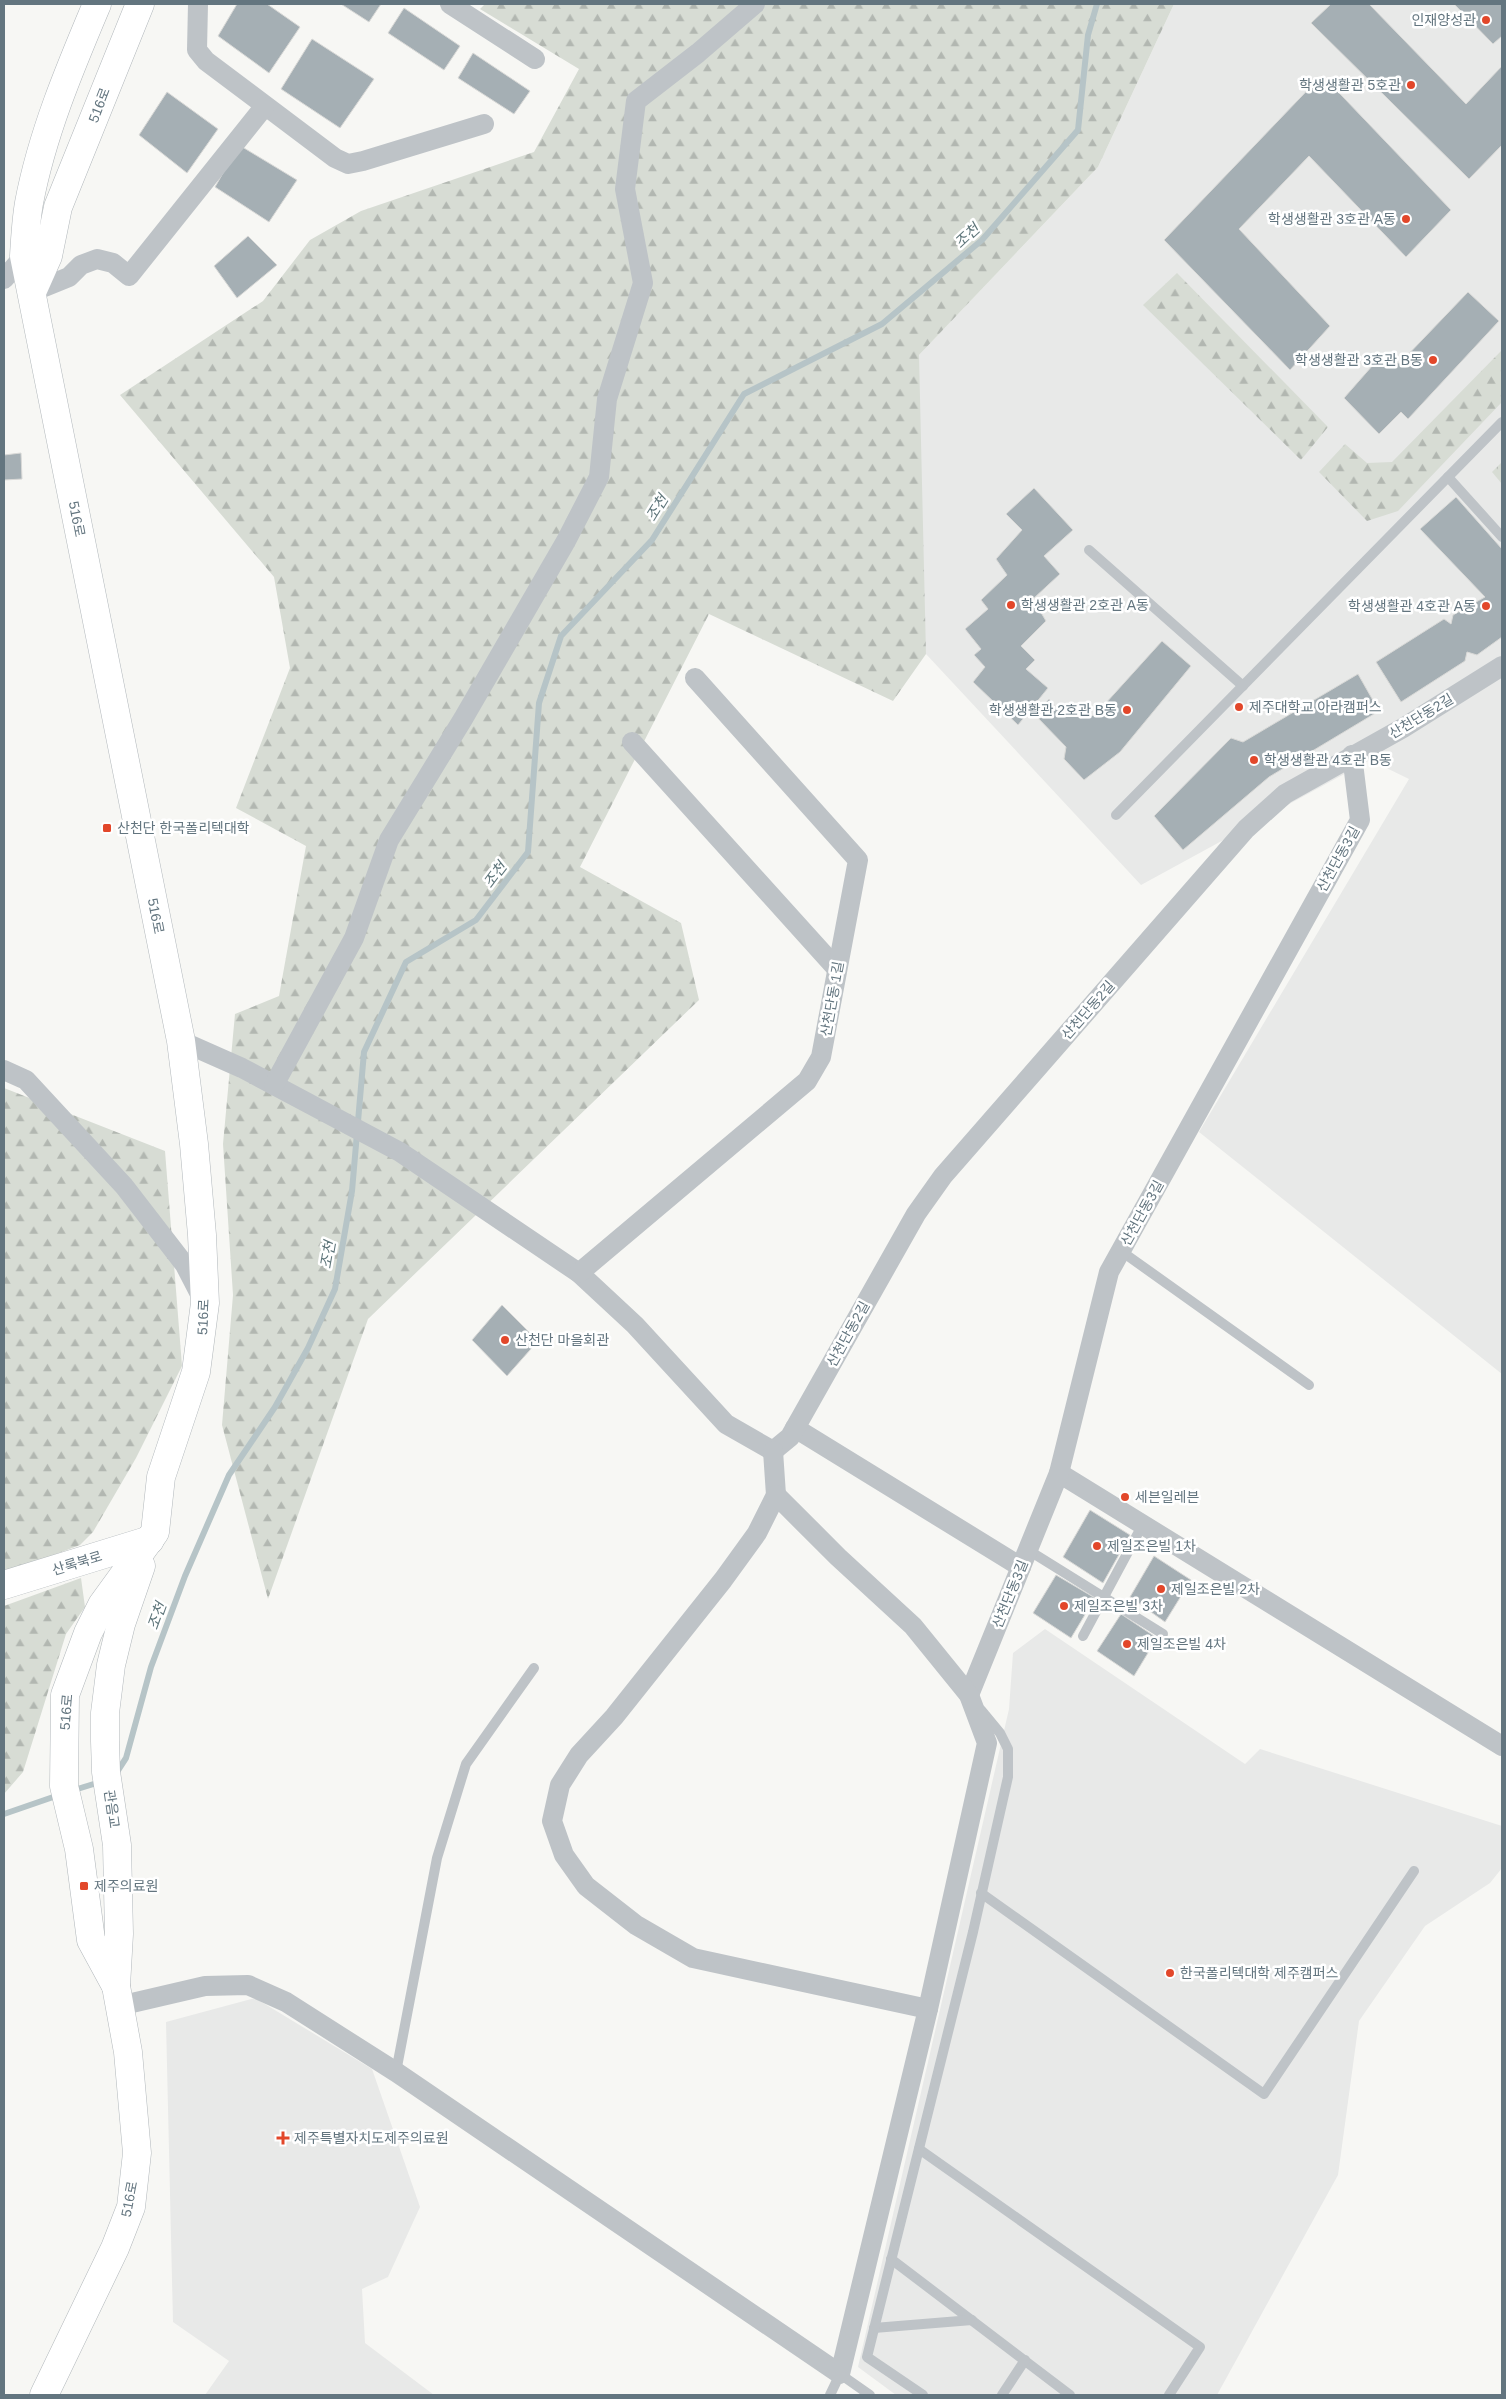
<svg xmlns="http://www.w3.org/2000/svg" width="1506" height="2399" font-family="Helvetica,'Noto Sans KR',sans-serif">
<defs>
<pattern id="forest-firs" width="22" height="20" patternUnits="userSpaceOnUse" patternTransform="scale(1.25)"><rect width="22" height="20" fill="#d7dcd4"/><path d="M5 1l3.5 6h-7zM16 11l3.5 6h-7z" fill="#b2b7b1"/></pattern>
<pattern id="park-crowns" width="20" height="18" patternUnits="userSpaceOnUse" patternTransform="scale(1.25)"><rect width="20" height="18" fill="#d7dcd4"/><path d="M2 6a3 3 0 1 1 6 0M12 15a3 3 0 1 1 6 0" fill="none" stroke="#b2b7b1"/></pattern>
</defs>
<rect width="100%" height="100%" fill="#f7f7f4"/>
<g fill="#e8e9e8">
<polygon points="1174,4 1502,4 1502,1374 1199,1132 1409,779 1370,760 1141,885 926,654 896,379 1098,167"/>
<polygon points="1045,1629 1245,1764 1260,1749 1502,1826 1502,1868 1490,1883 1425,1926 1359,2021 1338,2175 1217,2395 896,2395 858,2367 1009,1709 1013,1653"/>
<polygon points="255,1998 372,2069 420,2207 388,2277 362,2289 365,2343 434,2395 205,2395 229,2361 173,2322 166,2022"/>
</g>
<g fill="url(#forest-firs)">
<polygon points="485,4 1174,4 1098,167 919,355 926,654 893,701 709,614 580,867 681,923 699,1000 368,1319 268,1599 222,1425 233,1295 223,1144 235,1014 279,996 306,846 236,808 290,668 274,577 120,395 263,301 310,240 361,211 534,152 579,69 480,9"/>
<polygon points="1177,273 1328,427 1301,460 1143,305"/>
<polygon points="1501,351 1502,402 1398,511 1367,521 1319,472 1345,444 1367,463 1392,462"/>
<polygon points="4,1088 165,1151 182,1366 136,1458 93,1532 80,1545 4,1574"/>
<polygon points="81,1578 85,1607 66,1634 23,1772 4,1794 4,1606"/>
</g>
<polygon fill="url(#park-crowns)" points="1502,462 1502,484 1492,472"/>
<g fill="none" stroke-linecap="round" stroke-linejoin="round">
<g stroke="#b6c4c7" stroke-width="6">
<polyline points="115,1775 126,1758 151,1667 185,1576 229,1475 275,1407 308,1348 335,1289 352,1191 364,1052 406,962 476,920 528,852 539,703 561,636 652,540 744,394 882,324 982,240 1078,130 1088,35 1097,4"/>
<polyline points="71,1791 100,1782"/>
<polyline points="4,1814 59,1795"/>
</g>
</g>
<g fill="#a5afb4" stroke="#d9d9d7">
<polygon points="237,4 267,4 300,27 269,73 218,36"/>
<polygon points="341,4 381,4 369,22"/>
<polygon points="1331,4 1369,4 1466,104 1502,66 1502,145 1469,179 1311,23"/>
<polygon points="1454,4 1502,4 1502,36 1493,44"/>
<polygon points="404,8 460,46 444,70 388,33"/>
<polygon points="312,39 374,79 340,128 281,89"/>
<polygon points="473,53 530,91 514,114 458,78"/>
<polygon points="1322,75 1451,210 1406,257 1309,156 1239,229 1330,326 1290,370 1164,240"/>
<polygon points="167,92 218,129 187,173 139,135"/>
<polygon points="239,145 297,180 269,222 215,187"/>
<polygon points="248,236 277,265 237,298 214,266"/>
<polygon points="1468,292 1499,321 1408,419 1401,412 1379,434 1344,398 1380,357 1388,363 1400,363"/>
<polygon points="21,453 22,479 4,480 4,455"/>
<polygon points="1034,488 1073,530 1044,556 1060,574 1033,599 1046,621 1021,646 1035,660 1026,669 1048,688 1018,725 973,682 985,667 974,655 981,649 965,629 988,609 981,600 1007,575 996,559 1022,530 1006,514"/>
<polygon points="1456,497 1502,549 1502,637 1477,655 1467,652 1465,661 1401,702 1376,662 1444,619 1451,624 1453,615 1485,597 1420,529"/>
<polygon points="1162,641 1191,666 1120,752 1084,780 1064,759 1066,747 1035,715 1049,699 1061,713 1071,708 1080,718 1095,715"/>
<polygon points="1358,674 1379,711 1269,777 1183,850 1154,816 1231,738 1243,742"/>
<polygon points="502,1305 538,1341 507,1376 472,1340"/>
<polygon points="1090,1510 1130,1535 1103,1583 1063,1557"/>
<polygon points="1154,1556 1191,1580 1165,1622 1130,1597"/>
<polygon points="1056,1575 1095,1598 1071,1638 1033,1613"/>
<polygon points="1121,1614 1157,1638 1134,1676 1097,1651"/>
</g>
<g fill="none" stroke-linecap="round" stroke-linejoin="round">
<g stroke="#b1b7bb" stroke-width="29">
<g id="secondary">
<path d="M97,4c-27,64 -55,130 -68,199 -3,17 -4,35 -5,53l157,785 13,103 8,91 3,68 -9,69 -35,105 -6,55 -53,73 -14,28 -23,62 -1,91 15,63 12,91 25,46"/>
<polyline points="32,292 48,256 58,207 140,4"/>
<polyline points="4,1585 150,1540"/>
<polyline points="44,2395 115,2248 131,2207 137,2153 128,2052 116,1986 119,1934 117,1845 106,1772 105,1741 105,1713 111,1665 121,1624 141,1566"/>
</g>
</g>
<g stroke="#bec3c7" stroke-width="10">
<polyline points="1448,477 1502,537"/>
<polyline points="1089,550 1243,686"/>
<polyline points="1116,815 1502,422"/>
<polyline points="1121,1251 1309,1385"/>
<polyline points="1028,1550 1163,1634"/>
<polyline points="1083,1636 1143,1524"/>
<polyline points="981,1893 1264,2094 1414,1871"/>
<polyline points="396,2072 437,1858 466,1764 534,1668"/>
<polyline points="919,2149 1200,2347 1169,2395"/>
<polyline points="891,2259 1070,2395"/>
<polyline points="874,2328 972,2320"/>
<polyline points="830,2395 840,2374 870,2395"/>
<polyline points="923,2395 867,2357 973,1932 1008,1777 1008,1749 1000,1733 981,1710"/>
<polyline points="1002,2395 1025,2360"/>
</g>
<g stroke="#bec3c7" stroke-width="20">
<polyline points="198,4 197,50 206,61 335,158 348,164 363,161 484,124"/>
<polyline points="450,4 535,59"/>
<polyline points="4,279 24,256"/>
<polyline points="32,292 69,277 81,265 97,259 113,263 129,276 264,107"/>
<polyline points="632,742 837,969"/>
<polyline points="181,1041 242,1068 400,1152 579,1273 635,1325 726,1424 773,1451"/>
<polyline points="4,1070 26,1080 124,1186 185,1265 203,1300"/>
<polyline points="274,1085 354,938 389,840 463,719 566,541 599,477 607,399 643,283 625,189 636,101 698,53 755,4"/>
<polyline points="579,1273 807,1081 821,1057 858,860 695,678"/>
<polyline points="795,1428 1021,1567"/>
<polyline points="773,1451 790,1437 916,1214 943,1176 1246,829 1285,794 1403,728 1502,666"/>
<polyline points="773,1451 776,1495 757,1533 723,1580 614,1717 579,1755 560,1785 552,1821 564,1855 586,1886 636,1925 693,1958 928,2009"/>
<polyline points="1059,1473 1502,1746"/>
<polyline points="969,1695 1059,1473 1109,1272 1360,820 1352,755"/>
<polyline points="119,2006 205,1986 248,1985 286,2002 396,2072 840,2374 928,2009 987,1743 969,1695 913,1626 838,1557 776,1495"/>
</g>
<use href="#secondary" stroke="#fff" stroke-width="28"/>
</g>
<g fill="#e2472a" stroke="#fff" stroke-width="2">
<circle cx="1486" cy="20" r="5"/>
<circle cx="1411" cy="85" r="5"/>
<circle cx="1406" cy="219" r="5"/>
<circle cx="1433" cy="360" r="5"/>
<circle cx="1011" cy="605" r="5"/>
<circle cx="1486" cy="606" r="5"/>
<circle cx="1239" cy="707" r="5"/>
<circle cx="1127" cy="710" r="5"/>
<circle cx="1254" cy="760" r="5"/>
<rect x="102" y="823" width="10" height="10" rx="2.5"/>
<circle cx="505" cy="1340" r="5"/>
<circle cx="1125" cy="1497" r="5"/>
<circle cx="1097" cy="1546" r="5"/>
<circle cx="1161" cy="1589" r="5"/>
<circle cx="1064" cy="1606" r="5"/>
<circle cx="1127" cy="1644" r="5"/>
<rect x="79" y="1881" width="10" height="10" rx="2.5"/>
<circle cx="1170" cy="1973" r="5"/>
<path d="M280.5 2130.5h5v5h5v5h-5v5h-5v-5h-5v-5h5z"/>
</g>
<g text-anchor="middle" stroke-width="5" stroke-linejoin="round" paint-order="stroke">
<g font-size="14" fill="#63757f" stroke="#fff" text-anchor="start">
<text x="1476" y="25" text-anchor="end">인재양성관</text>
<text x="1401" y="90" text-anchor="end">학생생활관 5호관</text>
<text x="1396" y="224" text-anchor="end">학생생활관 3호관 A동</text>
<text x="1423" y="365" text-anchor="end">학생생활관 3호관 B동</text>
<text x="1021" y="610">학생생활관 2호관 A동</text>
<text x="1476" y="611" text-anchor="end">학생생활관 4호관 A동</text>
<text x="1249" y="712">제주대학교 아라캠퍼스</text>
<text x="1117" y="715" text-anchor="end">학생생활관 2호관 B동</text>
<text x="1264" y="765">학생생활관 4호관 B동</text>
<text x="117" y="833">산천단 한국폴리텍대학</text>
<text x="515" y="1345">산천단 마을회관</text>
<text x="1135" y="1502">세븐일레븐</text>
<text x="1107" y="1551">제일조은빌 1차</text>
<text x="1171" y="1594">제일조은빌 2차</text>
<text x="1074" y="1611">제일조은빌 3차</text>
<text x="1137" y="1649">제일조은빌 4차</text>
<text x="94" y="1891">제주의료원</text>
<text x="1180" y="1978">한국폴리텍대학 제주캠퍼스</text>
<text x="294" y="2143">제주특별자치도제주의료원</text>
</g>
<g font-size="14" fill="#63757f" stroke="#fff">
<text transform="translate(99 105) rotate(-69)" y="5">516로</text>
<text transform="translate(77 519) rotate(79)" y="5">516로</text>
<text transform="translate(1421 716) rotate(-31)" y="5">산천단동2길</text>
<text transform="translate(1338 859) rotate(-61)" y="5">산천단동3길</text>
<text transform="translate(156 916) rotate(79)" y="5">516로</text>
<text transform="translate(832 999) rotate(-80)" y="5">산천단동 1길</text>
<text transform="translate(1088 1010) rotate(-49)" y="5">산천단동2길</text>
<text transform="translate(1142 1213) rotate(-61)" y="5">산천단동3길</text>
<text transform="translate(203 1317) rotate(-87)" y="5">516로</text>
<text transform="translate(848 1334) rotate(-61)" y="5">산천단동2길</text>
<text transform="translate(77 1563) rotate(-17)" y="5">산록북로</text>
<text transform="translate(1010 1594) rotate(-68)" y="5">산천단동3길</text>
<text transform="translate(66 1712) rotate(-85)" y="5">516로</text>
<text transform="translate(112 1809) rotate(82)" y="5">관음교</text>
<text transform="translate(129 2199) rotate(-79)" y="5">516로</text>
</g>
<g font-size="15" font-style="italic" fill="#5e757a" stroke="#fff">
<text transform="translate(967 236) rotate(-43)" y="5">조천</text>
<text transform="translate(657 508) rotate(-58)" y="5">조천</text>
<text transform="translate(495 875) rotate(-53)" y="5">조천</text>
<text transform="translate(328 1255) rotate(-80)" y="5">조천</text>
<text transform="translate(157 1616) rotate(-70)" y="5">조천</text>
</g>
</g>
<rect width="1506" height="2399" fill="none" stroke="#63757f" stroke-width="10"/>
</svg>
